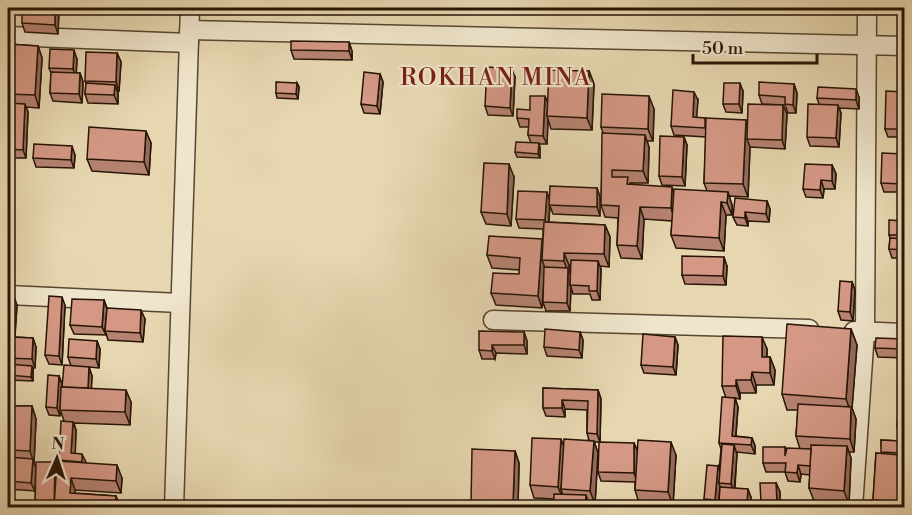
<svg xmlns="http://www.w3.org/2000/svg" width="912" height="515" font-family="'Libre Bodoni',serif">
<rect width="100%" height="100%" fill="#e7d7b1"/>
<filter id="stains"><feTurbulence type="fractalNoise" baseFrequency=".00333" numOctaves="4"/><feColorMatrix values="0 0 0 0 .2 0 0 0 0 .09 0 0 0 0 .02 0 0 0 .5 -.17"/></filter>
<radialGradient id="worn" r=".72"><stop offset=".6" stop-color="#630" stop-opacity="0"/><stop offset="1" stop-color="#630" stop-opacity=".3"/></radialGradient>
<g fill="none" stroke-linecap="round" stroke-linejoin="round">
<g stroke="#574631" stroke-width="21">
<g id="minor">
<polyline points="189,30 904,46"/>
<polyline points="8,36 189,43"/>
<polyline points="8,295 180,303"/>
<polyline points="493,320 809,329"/>
<polyline points="854,331 904,333"/>
<polyline points="174,508 190,8"/>
<polyline points="853,508 865,331 867,8"/>
</g>
</g>
<use href="#minor" stroke="#efe5cc" stroke-width="18"/>
</g>
<g fill="#b68372" stroke="#271506" stroke-width="1.5" fill-rule="evenodd">
<polygon points="59,8 58,34 25,32 22,23"/>
<polygon points="442,8 455,8 455,9"/>
<polygon points="563,8 591,8 591,11 563,10"/>
<polygon points="664,8 707,8 707,10"/>
<polygon points="710,8 736,8 736,10 711,9"/>
<polygon points="738,8 750,8 750,11 739,11"/>
<polygon points="349,42 352,51 352,60 294,59 291,50"/>
<polygon points="8,44 38,46 42,58 39,108 26,107 28,112 26,158 10,158 9,153 8,162"/>
<polygon points="117,53 121,62 119,91 117,90 118,93 118,104 88,103 85,94 86,83 85,81"/>
<polygon points="77,59 76,73 80,73 83,82 82,103 53,101 50,93 51,73 49,68"/>
<polygon points="589,71 594,84 592,130 551,129 548,119 547,144 539,144 540,148 540,158 517,157 515,152 531,143 528,135 529,127 520,127 517,118 530,110 547,102"/>
<polygon points="380,74 383,82 380,114 364,113 361,104"/>
<polygon points="515,77 513,116 488,115 485,106"/>
<polygon points="297,83 299,87 298,99 277,98 276,93"/>
<polygon points="794,84 797,93 796,113 788,113 785,105 762,104 759,95"/>
<polygon points="743,91 742,113 726,112 723,104"/>
<polygon points="904,92 904,137 888,137 885,129"/>
<polygon points="859,97 859,109 839,108 841,113 839,147 810,146 807,137 819,104 817,98"/>
<polygon points="698,100 696,118 705,118 706,121 746,120 747,124 787,114 785,149 750,147 748,197 729,196 732,205 732,215 726,215 724,251 676,248 671,235 672,221 644,219 642,259 621,258 617,245 618,218 605,217 601,205 603,133 601,127 654,109 653,141 647,141 649,147 648,183 630,183 630,184 674,192 707,191 704,183 706,137 674,135 671,126"/>
<polygon points="684,137 687,145 685,186 662,185 659,176"/>
<polygon points="151,143 149,175 92,171 87,159"/>
<polygon points="903,154 904,158 904,192 884,192 881,183"/>
<polygon points="75,155 74,168 36,167 33,158"/>
<polygon points="832,165 836,174 835,189 824,189 823,198 806,197 803,189"/>
<polygon points="514,177 511,226 486,224 481,212"/>
<path d="M597,188l3,9v19l-47,-2 -3,-8 -1,16 56,3 5,12 -1,30 -9,-1 1,3 -1,31h-8l-2,-6h-17l-2,-7 -1,24h-24l-3,-9 -1,6 -46,-3 -5,-12 28,-19 1,-4 -28,-2 -5,-13 55,-16 1,4v-14l-24,-1 -3,-9 34,-19zM569,265h2l-1,9 -1,-5z"/>
<polygon points="767,201 770,209 769,222 748,221 748,226 737,225 733,217"/>
<polygon points="904,221 904,313 899,301 902,258 892,258 889,249 890,238 889,235"/>
<polygon points="727,266 726,285 685,284 682,275"/>
<polygon points="852,282 855,290 853,321 841,320 838,311"/>
<polygon points="8,296 17,305 15,337 33,338 36,347 35,368 33,368 33,381 8,380"/>
<polygon points="104,300 107,308 145,319 143,342 108,340 106,333 106,335 74,334 70,325"/>
<polygon points="65,305 62,365 49,364 45,355"/>
<polygon points="851,329 857,345 852,408 856,419 854,452 849,452 851,458 849,504 814,501 809,488 810,475 801,474 800,482 788,481 785,472 766,472 763,463 785,447 786,450 800,449 796,436 798,410 787,410 782,394"/>
<polygon points="524,332 527,341 527,354 496,353 495,359 482,359 479,350"/>
<polygon points="580,332 583,340 582,358 547,356 544,347"/>
<polygon points="675,337 678,345 676,375 644,373 641,365"/>
<polygon points="904,339 904,358 878,357 875,348"/>
<polygon points="97,341 100,349 99,368 89,367 92,376 91,388 131,402 130,425 74,423 76,430 75,453 86,463 122,478 121,493 75,490 75,493 116,496 120,507 35,507 36,474 35,491 8,489 8,406 32,406 36,419 34,463 36,467 55,462 57,467 59,461 64,421 61,412 60,416 49,415 46,407 59,376 62,384 71,366 68,357"/>
<polygon points="767,349 767,357 770,357 775,370 774,385 756,385 756,393 740,393 740,399 735,398 738,407 736,436 752,438 755,446 755,454 737,452 735,488 751,497 750,502 761,502 776,483 780,492 780,507 704,507 705,501 704,499 718,466 719,471 721,449 719,443 726,398 722,386"/>
<polygon points="543,388 598,390 601,399 600,442 594,442 598,453 595,504 589,503 590,507 554,507 554,499 534,498 530,485 564,447 589,440 587,433 587,410 565,409 565,417 546,416 543,408"/>
<polygon points="904,400 904,440 901,439 897,427 904,411"/>
<polygon points="881,440 900,441 902,445 901,457 904,464 901,507 904,507 871,507 871,500 873,500 876,453 882,454"/>
<polygon points="634,443 637,450 676,455 673,505 639,503 635,490 635,482 601,481 598,472"/>
<polygon points="515,451 519,463 518,507 472,507 471,503"/>
</g>
<g fill="#946a5d" stroke="#271506" stroke-width="1.5">
<polygon points="55,8 59,8 58,34 55,25"/>
<polygon points="349,42 352,51 352,60 349,51"/>
<polygon points="38,46 42,58 39,108 35,95"/>
<polygon points="74,50 77,59 76,78 73,69"/>
<polygon points="117,53 121,62 119,91 116,82"/>
<polygon points="512,69 515,77 513,116 510,108"/>
<polygon points="589,71 594,84 592,130 587,118"/>
<polygon points="80,73 83,82 82,103 79,94"/>
<polygon points="380,74 383,82 380,114 377,106"/>
<polygon points="297,83 299,87 298,99 296,94"/>
<polygon points="740,83 743,91 742,113 739,104"/>
<polygon points="794,84 797,93 796,113 793,105"/>
<polygon points="115,85 118,93 118,104 114,95"/>
<polygon points="856,89 859,97 859,109 856,100"/>
<polygon points="694,92 698,100 696,126 693,117"/>
<polygon points="545,96 549,105 547,116 548,119 547,144 543,136"/>
<polygon points="649,96 654,109 653,141 648,129"/>
<polygon points="25,104 28,112 26,158 23,150"/>
<polygon points="783,105 787,114 785,149 782,140"/>
<polygon points="838,105 841,113 839,147 836,138"/>
<polygon points="746,120 750,132 747,139 750,147 748,197 743,184"/>
<polygon points="146,131 151,143 149,175 144,162"/>
<polygon points="645,135 649,147 648,183 643,171"/>
<polygon points="684,137 687,145 685,186 682,177"/>
<polygon points="539,143 540,148 540,158 538,154"/>
<polygon points="72,146 75,155 74,168 71,160"/>
<polygon points="903,154 904,158 904,190 902,184"/>
<polygon points="509,164 514,177 511,226 507,214"/>
<polygon points="832,165 836,174 835,189 832,181"/>
<polygon points="821,180 824,189 823,198 820,190"/>
<polygon points="672,187 676,199 675,221 671,208"/>
<polygon points="597,188 600,197 600,216 597,207"/>
<polygon points="547,192 550,201 548,229 545,220"/>
<polygon points="728,192 732,205 732,215 727,203"/>
<polygon points="767,201 770,209 769,222 766,214"/>
<polygon points="721,202 726,215 724,251 719,238"/>
<polygon points="640,207 644,219 642,259 637,246"/>
<polygon points="745,212 748,221 748,226 745,218"/>
<polygon points="8,225 11,234 9,279 8,274"/>
<polygon points="605,225 610,237 609,267 604,254"/>
<polygon points="542,239 546,252 542,260 545,268 542,308 538,296"/>
<polygon points="564,253 569,265 569,269 571,276 570,285 571,287 570,311 567,303 568,272 564,261"/>
<polygon points="724,257 727,266 726,285 723,276"/>
<polygon points="598,261 601,269 600,300 597,291"/>
<polygon points="852,282 855,290 853,321 850,312"/>
<polygon points="14,296 17,305 14,346 11,337"/>
<polygon points="62,297 65,305 62,365 59,356"/>
<polygon points="104,300 107,309 105,331 106,335 102,327"/>
<polygon points="141,310 145,319 143,342 140,333"/>
<polygon points="851,329 857,345 852,408 856,419 854,452 850,439 851,413 846,399"/>
<polygon points="524,332 527,341 527,354 524,345"/>
<polygon points="580,332 583,340 582,358 579,350"/>
<polygon points="675,337 678,345 676,375 673,367"/>
<polygon points="762,337 767,349 766,369 762,357"/>
<polygon points="33,338 36,347 35,368 32,359"/>
<polygon points="97,341 100,349 99,368 96,359"/>
<polygon points="492,345 496,353 495,359 492,351"/>
<polygon points="770,357 775,370 774,385 770,373"/>
<polygon points="32,366 33,370 33,381 31,377"/>
<polygon points="89,367 92,376 91,399 88,391"/>
<polygon points="752,372 756,385 756,393 751,380"/>
<polygon points="59,376 62,384 60,416 57,408"/>
<polygon points="736,380 740,393 740,399 736,386"/>
<polygon points="126,390 131,402 130,425 125,412"/>
<polygon points="598,390 601,399 600,442 597,434"/>
<polygon points="735,398 738,407 735,445 732,436"/>
<polygon points="562,400 565,409 565,417 562,408"/>
<polygon points="32,406 36,419 34,463 36,468 35,491 31,483 33,460 30,451"/>
<polygon points="73,422 76,430 75,462 71,453"/>
<polygon points="752,438 755,446 755,454 751,445"/>
<polygon points="561,439 566,452 561,489 563,496 563,499 558,487"/>
<polygon points="594,441 598,453 595,504 590,491"/>
<polygon points="900,441 902,445 901,457 904,464 901,507 899,507 897,504 900,455"/>
<polygon points="671,442 676,455 673,505 668,492"/>
<polygon points="634,443 638,452 637,482 634,473"/>
<polygon points="734,445 737,454 734,493 731,484"/>
<polygon points="847,446 851,458 849,504 844,491"/>
<polygon points="515,451 519,463 518,507 515,507 513,504"/>
<polygon points="82,454 86,462 85,470 82,462"/>
<polygon points="117,465 122,478 121,493 116,481"/>
<polygon points="798,465 801,474 800,482 797,473"/>
<polygon points="718,466 721,475 719,483 720,486 718,507 715,500"/>
<polygon points="71,478 75,490 74,506 70,493"/>
<polygon points="776,483 780,492 780,507 777,507 777,504"/>
<polygon points="748,489 751,497 750,507 747,505"/>
<polygon points="586,495 590,507 585,507"/>
<polygon points="116,496 120,507 115,507"/>
</g>
<g fill="#d49885" stroke="#271506" stroke-width="1.5">
<polygon points="44,8 55,8 55,25 22,23 22,13 43,14"/>
<polygon points="291,41 349,42 349,51 291,50"/>
<polygon points="8,44 38,46 35,95 8,94"/>
<polygon points="50,49 74,50 73,69 49,68"/>
<polygon points="86,52 117,53 116,82 85,81"/>
<polygon points="487,67 512,69 510,108 485,106"/>
<polygon points="549,70 589,71 587,118 547,116"/>
<polygon points="51,72 80,73 79,94 50,93"/>
<polygon points="364,72 380,74 377,106 361,104"/>
<polygon points="276,82 297,83 296,94 276,93"/>
<polygon points="759,82 794,84 793,105 785,104 785,97 759,95"/>
<polygon points="86,83 115,85 114,95 85,94"/>
<polygon points="724,83 740,83 739,104 723,104"/>
<polygon points="818,87 856,89 856,100 817,98"/>
<polygon points="673,90 694,92 693,117 705,118 705,128 671,126"/>
<polygon points="886,91 904,92 904,129 885,129"/>
<polygon points="602,94 649,96 648,129 601,127"/>
<polygon points="530,96 545,96 543,136 528,135 529,119 517,118 517,109 530,110"/>
<polygon points="8,103 25,104 23,150 8,149 9,119 8,119"/>
<polygon points="748,104 783,105 782,140 747,139"/>
<polygon points="808,104 838,105 836,138 807,137"/>
<polygon points="706,118 746,120 743,184 704,183"/>
<polygon points="89,127 146,131 144,162 87,159"/>
<polygon points="602,133 645,135 643,171 612,170 612,177 628,177 627,184 672,187 671,208 640,207 637,246 617,245 619,206 601,205"/>
<polygon points="660,136 684,137 682,177 659,176"/>
<polygon points="516,142 539,143 538,154 515,152"/>
<polygon points="34,144 72,146 71,160 33,158"/>
<polygon points="882,153 903,154 902,184 881,183"/>
<polygon points="484,163 509,164 507,214 481,212"/>
<polygon points="805,164 832,165 832,181 821,180 820,190 803,189"/>
<polygon points="550,186 597,188 597,207 549,205"/>
<polygon points="674,189 728,192 727,203 721,202 719,238 671,235"/>
<polygon points="518,191 547,192 545,220 516,219"/>
<polygon points="735,198 767,201 766,214 745,212 745,218 733,217"/>
<polygon points="889,220 904,221 904,235 889,235"/>
<polygon points="544,222 605,225 604,254 564,253 564,261 542,260"/>
<polygon points="489,236 542,239 538,296 491,293 493,273 519,274 520,258 487,255"/>
<polygon points="890,238 904,239 904,250 889,249"/>
<polygon points="682,256 724,257 723,276 682,275"/>
<polygon points="902,258 904,258 904,301 899,301"/>
<polygon points="571,260 598,261 597,291 589,291 589,286 570,285"/>
<polygon points="544,267 568,268 567,303 543,302"/>
<polygon points="840,281 852,282 850,312 838,311"/>
<polygon points="8,296 14,296 11,337 33,338 32,359 8,358"/>
<polygon points="49,296 62,297 59,356 45,355"/>
<polygon points="72,299 104,300 102,327 70,325"/>
<polygon points="107,308 141,310 140,333 105,331"/>
<polygon points="787,324 851,329 846,399 782,394"/>
<polygon points="545,329 580,332 579,350 544,347"/>
<polygon points="479,331 524,332 524,345 492,345 492,351 479,350"/>
<polygon points="643,334 675,337 673,367 641,365"/>
<polygon points="723,336 762,337 762,357 770,357 770,373 752,372 751,380 736,380 736,386 722,386"/>
<polygon points="876,338 904,339 904,349 875,348"/>
<polygon points="69,339 97,341 96,359 68,357"/>
<polygon points="8,364 32,366 31,377 8,375"/>
<polygon points="64,365 89,367 88,388 62,387"/>
<polygon points="48,375 59,376 57,408 46,407"/>
<polygon points="61,387 126,390 125,412 60,410"/>
<polygon points="543,388 598,390 597,434 587,433 588,401 562,400 562,408 543,408"/>
<polygon points="722,397 735,398 732,436 752,438 751,445 719,443"/>
<polygon points="904,400 904,427 897,427 898,411 904,411"/>
<polygon points="798,404 851,407 850,439 796,436"/>
<polygon points="8,406 32,406 30,451 8,450"/>
<polygon points="61,421 73,422 71,453 82,454 82,462 59,460"/>
<polygon points="532,438 561,439 558,487 530,485"/>
<polygon points="564,439 594,441 590,491 561,489"/>
<polygon points="638,440 671,442 668,492 635,490"/>
<polygon points="881,440 900,441 900,453 881,452"/>
<polygon points="599,442 634,443 634,473 598,472"/>
<polygon points="722,444 734,445 731,484 719,483"/>
<polygon points="811,445 847,446 844,491 809,488"/>
<polygon points="763,447 785,447 785,456 787,448 811,449 810,466 798,465 797,473 785,472 786,463 763,463"/>
<polygon points="472,449 515,451 513,504 471,503"/>
<polygon points="876,453 900,455 898,502 873,500"/>
<polygon points="8,457 33,459 31,483 8,481"/>
<polygon points="57,461 117,465 116,481 71,478 70,493 116,496 115,507 54,507"/>
<polygon points="36,462 55,462 54,507 35,507"/>
<polygon points="707,465 718,466 715,500 704,499"/>
<polygon points="760,483 776,483 777,503 761,502"/>
<polygon points="720,487 748,489 747,502 719,502"/>
<polygon points="554,494 586,495 585,507 554,507"/>
<polygon points="871,500 899,502 898,507 904,507 871,507"/>
<polygon points="704,501 777,503 777,507 704,507"/>
<polygon points="815,506 843,507 815,507"/>
</g>
<g text-anchor="middle" stroke-width="4.5" stroke-linejoin="round" paint-order="stroke">
<g font-size="24" letter-spacing="1.5" fill="#7a1f14" stroke="#efe5cc">
<text x="496" y="85">ROKHAN MINA</text>
</g>
</g>
<rect width="912" height="515" fill="none" stroke="#e7d7b1" stroke-width="30"/>
<rect x="9" y="9" width="894" height="497" fill="none" stroke="#271506" stroke-width="3"/>
<rect x="15" y="15" width="882" height="485" fill="none" stroke="#271506" stroke-width="1.5"/>
<g transform="translate(57 458) rotate(3)" stroke="#efe5cc" stroke-width="4.5" paint-order="stroke">
<path d="M0-4.5L10 22L0 15L-10 22Z" fill="#271506"/>
<text y="-9" font-size="16" font-weight="bold" text-anchor="middle" fill="#271506">N</text>
</g>
<path d="M693 54v9h124v-9" fill="none" stroke="#271506" stroke-width="3"/>
<text x="702" y="54" font-size="18" fill="#271506" stroke="#efe5cc" stroke-width="4.5" paint-order="stroke">50 m</text>
<rect width="100%" height="100%" filter="url(#stains)"/>
<rect width="100%" height="100%" fill="url(#worn)"/>
</svg>
